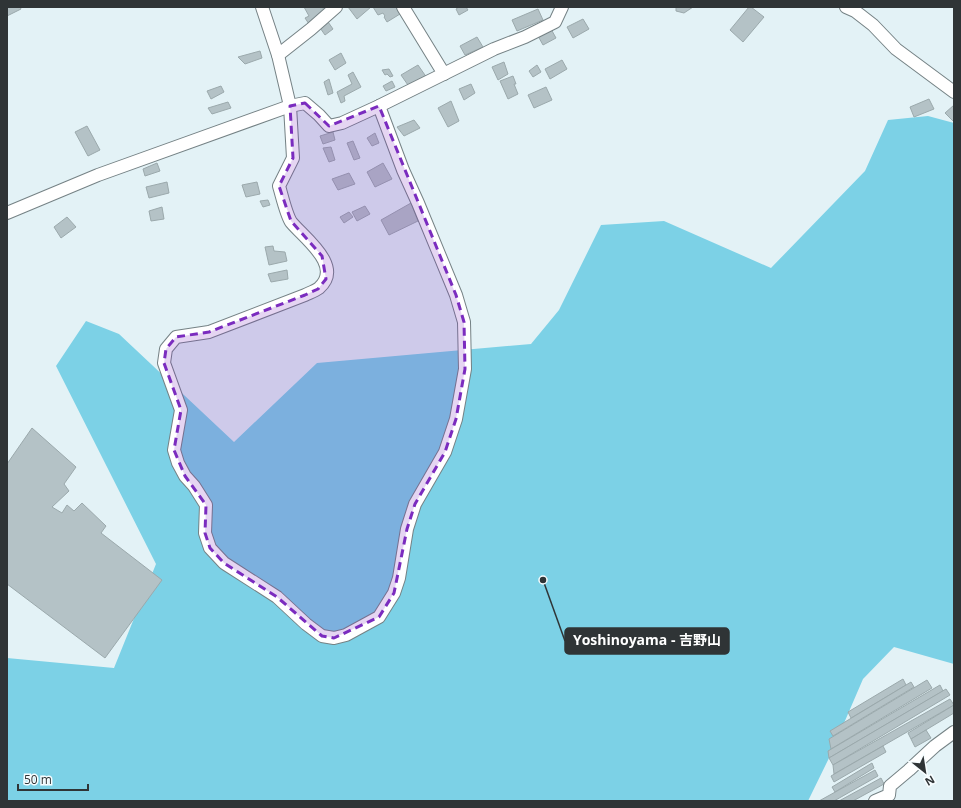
<svg xmlns="http://www.w3.org/2000/svg" width="961" height="808" font-family="'Open Sans','Noto Sans JP',sans-serif">
<rect width="100%" height="100%" fill="#e3f2f6"/>
<polygon fill="#7cd1e6" points="928,116 954,123 954,664 894,647 863,679 829,758 808,801 7,801 7,658 114,668 156,564 56,366 86,321 119,334 234,442 317,363 531,344 559,310 601,225 664,221 771,268 865,171 888,120"/>
<g fill="#b4c2c6" stroke="#9ba9ac">
<polygon points="7,7 20,7 21,9 7,16"/>
<polygon points="304,7 322,7 326,12 309,24 305,18 309,16"/>
<polygon points="348,7 371,7 357,19"/>
<polygon points="373,7 396,7 400,14 387,22 384,17 385,16 383,13 378,15"/>
<polygon points="459,7 466,7 468,10 459,15 456,9"/>
<polygon points="676,7 693,7 684,13 676,11"/>
<polygon points="749,7 751,7 764,17 743,42 730,30"/>
<polygon points="538,9 543,20 517,31 512,20"/>
<polygon points="326,19 333,29 325,35 318,25"/>
<polygon points="583,19 589,29 573,38 567,27"/>
<polygon points="551,29 556,38 543,45 538,36"/>
<polygon points="477,37 483,47 465,55 460,46"/>
<polygon points="260,51 262,58 245,64 238,57"/>
<polygon points="341,53 346,63 335,70 329,60"/>
<polygon points="562,60 567,69 550,79 545,69"/>
<polygon points="504,62 508,74 498,80 492,67"/>
<polygon points="418,65 427,78 410,88 401,75"/>
<polygon points="537,65 541,72 533,77 529,71"/>
<polygon points="389,69 393,76 390,77 387,74 385,75 382,70"/>
<polygon points="353,72 361,87 344,96 345,101 341,103 337,92 352,84 348,75"/>
<polygon points="513,76 516,84 514,84 518,94 508,99 500,81"/>
<polygon points="329,79 333,93 328,95 324,82"/>
<polygon points="392,81 395,87 386,91 383,86"/>
<polygon points="471,84 475,93 464,100 459,89"/>
<polygon points="221,86 224,92 211,99 207,91"/>
<polygon points="546,87 552,100 534,108 528,95"/>
<polygon points="929,99 934,109 914,117 910,107"/>
<polygon points="451,101 459,121 448,127 438,108"/>
<polygon points="228,102 231,108 212,114 208,108"/>
<polygon points="954,105 954,122 945,113"/>
<polygon points="414,120 420,128 404,136 397,127"/>
<polygon points="87,126 100,150 88,156 75,132"/>
<polygon points="333,132 335,140 323,144 320,136"/>
<polygon points="375,133 379,143 372,146 367,138"/>
<polygon points="353,141 360,158 354,160 347,143"/>
<polygon points="331,147 335,160 329,162 323,148"/>
<polygon points="157,163 160,171 145,176 143,169"/>
<polygon points="383,163 392,179 375,187 367,172"/>
<polygon points="349,173 355,184 338,190 332,179"/>
<polygon points="167,182 169,193 149,198 146,187"/>
<polygon points="257,182 260,194 246,197 242,185"/>
<polygon points="268,200 270,205 263,207 260,201"/>
<polygon points="411,203 418,221 389,235 381,220"/>
<polygon points="365,206 370,214 357,221 352,212"/>
<polygon points="162,207 164,219 151,221 149,211"/>
<polygon points="349,212 353,217 344,223 340,217"/>
<polygon points="67,217 76,227 61,238 54,227"/>
<polygon points="273,246 274,251 285,252 287,261 269,265 265,247"/>
<polygon points="287,270 288,279 271,282 268,274"/>
<polygon points="32,428 76,467 64,484 69,491 52,507 62,513 67,505 74,511 82,503 106,526 101,533 162,580 105,658 7,584 7,464"/>
<polygon points="903,679 906,685 851,718 848,712"/>
<polygon points="927,680 932,688 831,749 829,739"/>
<polygon points="911,682 914,687 833,736 830,731"/>
<polygon points="940,685 943,691 829,758 828,751"/>
<polygon points="946,689 950,695 833,765 829,758"/>
<polygon points="950,699 954,705 834,774 833,765"/>
<polygon points="954,705 954,713 911,739 908,733"/>
<polygon points="926,730 931,738 915,747 911,739"/>
<polygon points="883,746 886,752 834,782 831,776"/>
<polygon points="872,763 874,768 835,792 832,787"/>
<polygon points="875,770 878,776 834,801 819,801"/>
<polygon points="881,778 884,784 853,801 839,801"/>
</g>
<g fill="none" stroke-linecap="round" stroke-linejoin="round">
<g stroke="#758285" stroke-width="14">
<g id="minor">
<path d="M262,7l16,48 12,51 3,52 -14,28c3,10 7,28 12,36 13,16 53,44 28,66 -4,3 -10,5 -14,7l-96,37 -33,5 -10,12 -2,14 17,47 -7,40 4,13 7,13 9,10 12,19 -1,28 5,15 14,15 53,34 29,27 16,12 12,2 12,-3 33,-18 15,-24 5,-15 8,-49 8,-25 30,-52 11,-33 9,-50 -1,-47 -8,-27 -38,-92 -15,-33 -24,-64"/>
<polyline points="403,7 444,74"/>
<polyline points="846,7 855,11 873,25 896,49 954,92"/>
<polyline points="278,55 311,29 336,7"/>
<polyline points="7,213 98,175 290,106 305,103 319,115 329,126 342,123 379,106 494,49 525,37 555,22 562,7"/>
<polyline points="875,801 889,795 890,786 909,770 935,746 954,732"/>
</g>
</g>
<use href="#minor" stroke="#fff" stroke-width="12"/>
</g>
<path fill="#7b2cbf" fill-opacity="0.2" stroke="#7b2cbf" stroke-width="3" stroke-dasharray="8 5" stroke-linejoin="round" d="M305,103l24,23 50,-20 77,189 8,27 1,47 -9,50 -11,33 -30,52 -8,25 -13,64 -15,24 -45,21 -12,-2 -45,-39 -53,-34 -14,-15 -5,-15 1,-28 -21,-29 -11,-26 7,-40 -17,-47 2,-14 10,-12 33,-5 96,-37 13,-6 8,-10 -4,-23 -31,-35 -12,-35 14,-28 -3,-52z"/>
<path fill="none" stroke="#2f3436" stroke-width="1.5" d="M543 580L565 641"/>
<circle fill="#2f3436" stroke="#f7fdff" stroke-width="1.5" cx="543" cy="580" r="4"/>
<rect fill="#2f3436" stroke="#2f3436" stroke-width="1.5" x="565" y="628" width="164" height="26" rx="4"/>
<g font-size="14" text-anchor="middle" font-weight="bold" fill="#fff">
<text x="647" y="645">Yoshinoyama - 吉野山</text>
</g>
<rect width="961" height="808" fill="none" stroke="#2f3436" stroke-width="16"/>
<g transform="translate(925 772) rotate(150)" stroke="#f7fdff" stroke-width="3" paint-order="stroke">
<path d="M0-3L7 15L0 10L-7 15Z" fill="#2f3436"/>
<text y="-6" font-size="11" font-weight="bold" text-anchor="middle" fill="#2f3436">N</text>
</g>
<path d="M18 784v6h70v-6" fill="none" stroke="#2f3436" stroke-width="2"/>
<text x="24" y="784" font-size="12" fill="#2f3436" stroke="#f7fdff" stroke-width="3" paint-order="stroke">50 m</text>
</svg>
